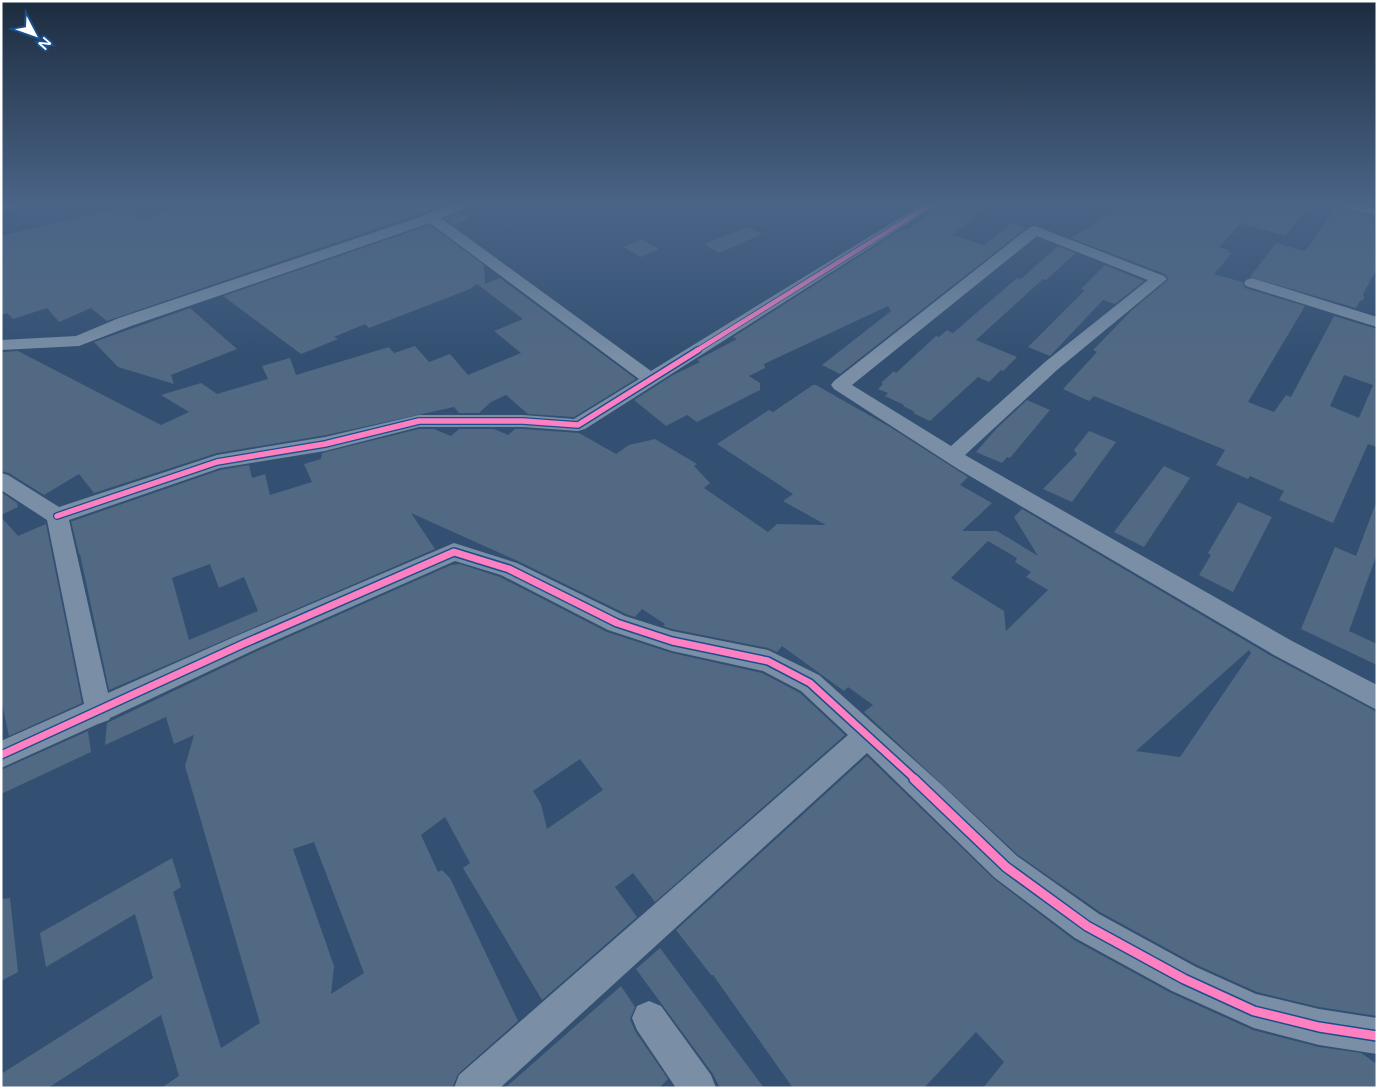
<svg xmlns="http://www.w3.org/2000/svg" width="1378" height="1089" font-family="'Varela Round',sans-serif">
<rect width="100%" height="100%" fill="#335072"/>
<g fill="#516983" fill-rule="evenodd">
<polygon points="129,205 132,205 140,219 173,211 169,205 445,205 107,321 91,308 59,322 47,308 13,319 7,313 1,315 1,236"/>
<polygon points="940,205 988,205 953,235 984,245 1012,223 1026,228 840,374 822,365 891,311 888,306 764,364 765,368 749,376 760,383 760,390 697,422 687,415 666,426 634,400 673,375 700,362 697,360 737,339 733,337 896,233 905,228 908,229"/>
<path d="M1122,205h188l-25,31 -44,-13 -22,24 10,3 -2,2 5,1 -18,21 28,8 3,6 60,18 -57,96 26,10 12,-17 5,2 43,-81 43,13v118l-9,-3 -35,79 -54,-23 5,-9 -34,-15 -2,3 -32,-14 9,-15 -131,-54 -5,5 -26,-12 34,-37 -4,-2 39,-40 37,-31 -4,-5 -94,-36zM1344,375l29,10 -14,33 -29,-12z"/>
<polygon points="1338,205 1343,210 1377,218 1377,269 1363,294 1364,299 1359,302 1356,308 1250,277 1276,243 1305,251"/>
<polygon points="460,213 470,219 454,225 445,219"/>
<polygon points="430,225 484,265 485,284 500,278 636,379 574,417 528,414 506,395 491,402 479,413 459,413 454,407 326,435 217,453 94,493 79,474 44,495 9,473 1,471 1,352 18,351 161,425 189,412 161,395 201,383 217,394 268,379 262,366 290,358 296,375 389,347 394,353 415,346 429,362 450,354 468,375 521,353 494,331 523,319 477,284 470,289 369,328 365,324 334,337 338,339 301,354 223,296"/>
<polygon points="747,227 762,234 719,253 704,244"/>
<polygon points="641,239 659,249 641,257 623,247"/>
<polygon points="1058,246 1076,253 1046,280 1043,279 976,340 1017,357 1003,371 1001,370 989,382 978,377 930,421 913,413 915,412 903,406 904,405 885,396 888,393 878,389 883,384 881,383 894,371 896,373 936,336 939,337 947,330 953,333 1017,278 1021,279"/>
<polygon points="1105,265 1144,281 1115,304 1103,300 1050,356 1028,347 1082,293 1084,290 1081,289"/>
<polygon points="190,308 237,349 171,375 174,384 118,367 94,342"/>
<path d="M813,385h3l74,42 78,50 -8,8 32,18 -30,28h35l41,25 -24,-39 8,-8 251,148 104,55v304l-58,-9 -62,-15 -60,-27 -97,-53 -82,-57 -154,-143 9,-7 -25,-18 -4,4 -62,-45 -5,6 -9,-4 -96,-19 -9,-3 2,-2 -23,-15 -7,8 -9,-3 -108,-53 -107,-48 24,36 -326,141 -29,-136h-1l-8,-33h2l147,-51 29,-5 3,13 13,-4 5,21 42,-13 -8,-18 17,-5 1,-6 97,-24h15l17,7 8,-7h35l14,6 7,-6h8l56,4 37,21 13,-9 26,-6 42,25 -3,2 16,17 -6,5 64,44 9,-8 49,1 -43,-24 10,-7 -76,-50 52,-34 4,2zM988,541l29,17 -2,4 16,10 -5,5 22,13 -42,41 -2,-20 -53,-33zM210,564l9,24 25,-11 14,34 -69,29 -17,-62zM1249,650l2,3 -71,104 -44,-6z"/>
<polygon points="1027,400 1050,410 1010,458 1007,457 1002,463 976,452 997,428"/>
<polygon points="1089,431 1116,442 1072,502 1043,489 1077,454 1074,450"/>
<polygon points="1164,466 1190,478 1144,547 1114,532"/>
<polygon points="1,492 17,503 18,507 1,515"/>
<polygon points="1238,502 1272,517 1233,592 1199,575 1211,555 1208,553"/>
<polygon points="1376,503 1377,554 1349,631 1377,644 1377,665 1301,629 1335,547 1356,556"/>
<polygon points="1,517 18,536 46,524 82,703 9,736 1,699"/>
<path d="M460,564l40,13 107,55 65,21 90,20 38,20 45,42 -190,167 -22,-29 -18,14 22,30 -95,83 -79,-132 7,-5 -25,-46 -24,18 17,37 4,-2 8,8 68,143 -60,53 -6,14h-291l18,-12 -18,-61 -113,73h-47v-14l152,-96 -18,-64 -89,53 -6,-34 132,-75 9,29 -8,5 48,156 39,-25 -75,-257 9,-31 -20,9 -8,-27 -61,28 2,-22 146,-70 198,-88zM580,759l23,31 -56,39 -6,-25 -8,-13zM314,842l50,131 -33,21 3,-28 -41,-117z"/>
<polygon points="88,731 91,752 1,794 1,770"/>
<polygon points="867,756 994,879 1074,940 1171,993 1253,1030 1319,1047 1361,1053 1377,1064 1377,1088 983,1088 1004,1062 976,1032 924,1088 793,1088 713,975 711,975 676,930"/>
<polygon points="10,898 18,972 1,981 1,899"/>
<polygon points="660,948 764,1088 720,1088 713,1074 636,969"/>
<polygon points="621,986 635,1007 630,1019 635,1031 668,1079 659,1088 505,1088"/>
</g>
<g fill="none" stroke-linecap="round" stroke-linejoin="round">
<g fill="#7a8fa6" fill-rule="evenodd">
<polygon points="1,205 16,205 14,208 1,210"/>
<polygon points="450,205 469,205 467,208 441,218 651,371 921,205 937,205 585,429 578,431 523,427 419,427 325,451 220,468 69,520 108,693 234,637 454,543 517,563 625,616 672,631 768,650 819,675 942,785 1017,856 1099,914 1196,967 1256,994 1319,1009 1377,1018 1377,1054 1319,1045 1254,1028 1172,991 1075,938 995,878 867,753 500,1088 454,1088 459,1075 848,735 801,691 763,671 672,651 608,630 501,575 455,561 252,651 110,718 109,720 98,724 1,768 1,741 84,704 47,520 1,490 1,473 8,475 59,507 217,455 325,437 419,415 523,415 574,419 639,379 430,223 131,326 79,346 1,350 1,340 76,336 119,318 411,220"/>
<polygon points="1341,205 1364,205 1377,208 1377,216 1343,208"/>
<path d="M1035,226l129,50 3,3 -110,91 -92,85 327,186 85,44v25l-103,-55 -316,-186 -124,-80 -3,-4 3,-4 196,-154zM1037,236l111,44 -103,82 -94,84 -99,-61z"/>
<polygon points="1252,278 1377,317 1377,327 1246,286 1244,283 1246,280"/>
<polygon points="649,1001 661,1006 711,1075 716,1088 676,1088 637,1030 632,1018 637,1006"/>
</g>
<g stroke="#194f8c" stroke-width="6">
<polyline id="cycleway-far3" points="696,351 930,205"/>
</g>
<g stroke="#194f8c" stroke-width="8">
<polyline id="cycleway-far2" points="57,516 217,462 325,444 419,421 523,421 578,425 698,350"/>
</g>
<g stroke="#194f8c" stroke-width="10">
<polyline id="cycleway-far1" points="1,755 243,644 454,552 509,569 617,623 672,641 768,661 810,683 916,780"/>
</g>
<g stroke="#194f8c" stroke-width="12">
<polyline id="cycleway" points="914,779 1006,867 1087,926 1184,979 1254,1011 1319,1027 1377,1036"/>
</g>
<use href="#cycleway-far3" stroke="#ff80c0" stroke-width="4.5"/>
<use href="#cycleway-far2" stroke="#ff80c0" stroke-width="5.5"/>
<use href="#cycleway-far1" stroke="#ff80c0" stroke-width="7"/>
<use href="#cycleway" stroke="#ff80c0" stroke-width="9"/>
</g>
<linearGradient id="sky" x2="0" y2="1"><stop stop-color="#1c2c3f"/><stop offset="0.57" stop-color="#4a6487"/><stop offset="1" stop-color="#4a6487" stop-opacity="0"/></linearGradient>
<rect width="1378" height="357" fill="url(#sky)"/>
<rect width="1378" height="1089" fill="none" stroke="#ffffff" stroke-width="5"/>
<g transform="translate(35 35) rotate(131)" stroke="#194f8c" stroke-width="4" paint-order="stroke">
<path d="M0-4L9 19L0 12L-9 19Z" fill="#ffffff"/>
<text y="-8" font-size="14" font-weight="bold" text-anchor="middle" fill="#ffffff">N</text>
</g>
</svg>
